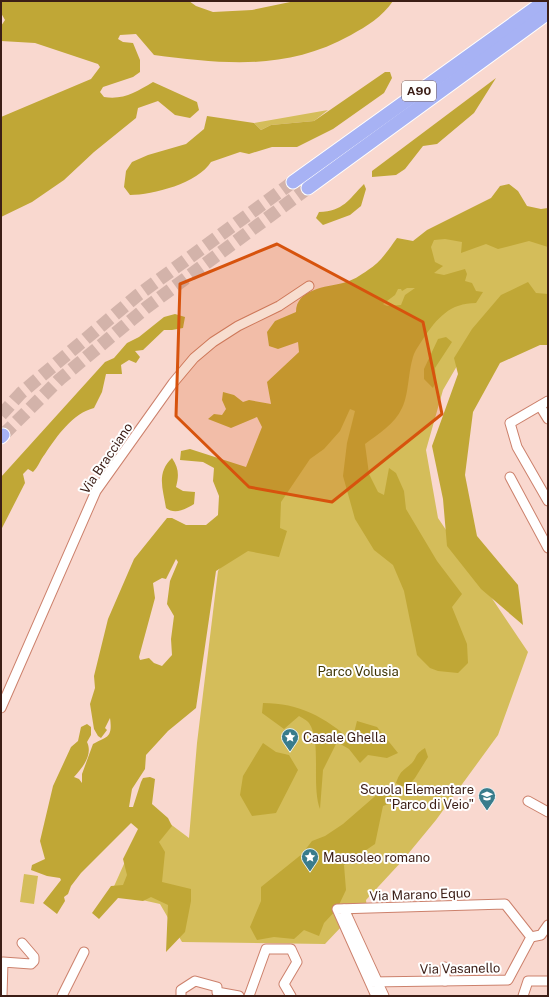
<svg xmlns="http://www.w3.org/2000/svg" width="549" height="997" font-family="'Public Sans',sans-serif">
<rect width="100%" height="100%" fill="#f9d8cf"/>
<g fill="#d4bd5a">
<polygon points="328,110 314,121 271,125 261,130 254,123"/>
<polygon points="494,203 548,215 548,303 472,340 443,390 426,450 438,518 528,652 498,735 436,820 403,860 366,900 367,909 358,909 325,944 182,942 160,904 111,893 149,808 189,838 197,743 218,571 345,381 406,249"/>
<polygon points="24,874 38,876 34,904 20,902"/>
</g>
<g fill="#c0a736" fill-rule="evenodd">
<path d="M1,1h188l7,5 17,6 39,-2 43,-9h98c-11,16 -26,25 -42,34 -65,36 -126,29 -197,20l-18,-21 -16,1 -2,4 5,3 10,1 7,17v12l-7,5 -30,10 -3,5 4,5c20,3 32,-5 49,-15l44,20 2,8 -9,8 -15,-3 -17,-14 -20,7 -2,10 -42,34 -30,28 -32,22 -31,15v-100l90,-38 9,-12 -2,-3 -63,-21 -34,-2v-15l4,-6 -4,-7z"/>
<path d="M385,72h5l2,6 -8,15 -51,36 -36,18h-25l-23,7 -9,-2 -29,10c-13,21 -58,33 -81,33l-6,-8 2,-16 6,-9 16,-7 38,-11 18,-15 3,-13 47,7 7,7 10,-5 43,-4z"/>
<polygon points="496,78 474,113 437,144 423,146 405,169 396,175 372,177 372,171"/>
<path d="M364,184l2,5 -5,17 -11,9 -27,10 -7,-7 3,-6c25,-1 29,-12 45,-28z"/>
<path d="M509,184l9,7 9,15 14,3 7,-1v39l-19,-6 -31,8 -12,-5 -25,9 1,-11 -17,-3 -11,1 -3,7 4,15 8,4 -9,7 10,2 21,-6 2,5 -2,7 7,2 4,8 7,1 -7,11c-26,0 -39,15 -53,36 -3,5 -7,10 -9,15 -6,16 -5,41 -12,54 -7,16 -24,26 -37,36l4,30 9,18 6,3 5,-27 7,5 8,18 2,18 31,52 25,33 -10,13 15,37 1,19 -10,10 -20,-2 -8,-3 -13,-13 -13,-64 -11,-26 -19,-15 -19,-31 -12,-43 4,-33 8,-32 -5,-2 -10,22 -16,18 -14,10 -29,43 -1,26 7,3 -8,26 -31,-6 -32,20 -20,137 -28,23 -22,24 -1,14 -13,20 -3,18h4l8,-25 2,-4 7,-1 5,2 -3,25 16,14 4,8 -13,16 6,10 -3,30 29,7v12l-6,31 -19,20 2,-47 -17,-8 -8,4 -25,-3 -19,21 -7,-6 19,-27 12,-1 4,-10 -4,-16 15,-30 -7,-6 -50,50 -10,13 -3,8 -4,3 1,4 -8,13 -14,-11 18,-23 -1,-2 -13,-2 -16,-6 1,-5 13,-6 -5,-18 13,-55 18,-39 7,-6 3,-14 6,-3 4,3v8l-4,7c6,13 -4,25 -13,35l5,2 3,4v-9l11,-30c13,-8 20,-5 17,-26l-5,10 2,2 -6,8 -3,-2 -4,-7 -4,-25 5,-16 -1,-12 14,-57 26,-60 33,-41h5l14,7h20l12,-10 1,-19 -6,-15 1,-13 -11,-6 -23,-2 1,-9 9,-2 56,18 16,-40 -5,-10 -26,11 -23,-9 6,-5 8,1 4,-6 -4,-9 1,-8 11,3 9,7 6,-2 22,4 -4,-22 32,-30 -1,-10 -20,7 -9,-3 -2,-14 8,-11 21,-9c0,-23 30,-25 47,-29 9,-2 18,-8 25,-13 12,-7 21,-21 29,-32l16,3 14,-11 64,-32 9,-12zM407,288h8l-10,7 -4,10 -14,1 -4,-2 12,-9 3,-6h3l1,2zM176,559l2,3 -8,19 -3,23 7,12 -3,23 1,16 -10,11 -8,-3 -5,-5 -9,2 -1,-3 16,-59 -2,-15 9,-5 4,1z"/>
<polygon points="528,282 536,293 548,294 548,345 540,345 500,363 473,412 465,475 477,536 518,585 523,625 481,589 447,546 443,499 432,446 458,374 454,358 472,329 501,295"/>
<path d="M175,314l10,3 -2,11 -11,2h-8l-21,20 -8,1 5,6 -4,6 -7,-3 -8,5 1,9h-16l-4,18 -8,16c-21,5 -37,28 -49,46 -5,6 -6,12 -12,18l-5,-3 -5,5 2,9 -24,47v-53l104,-115 9,-4 13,-15 12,-6 25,-20z"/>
<polygon points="446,337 452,342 435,368 436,381 433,388 424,379 424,369 438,339"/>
<path d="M172,458c7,10 7,18 4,29l7,4 12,1 -1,12c-8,5 -19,11 -28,4 -3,-19 -10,-35 6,-50z"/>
<path d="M263,703c36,0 62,14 89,38l5,-20 20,6 21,26 -11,5 -19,-3 -8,8 -11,-14 -12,-7 -14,28 -3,39c-9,-24 2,-68 -11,-86 -2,-3 -7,-5 -10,-7l-15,13 -22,-16z"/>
<polygon points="263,743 276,752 289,755 298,770 276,813 252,816 240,795 243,776"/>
<path d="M425,748l3,9 -13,21 -7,8h-7l-5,-3c5,-13 6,-11 16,-20 6,-7 2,-8 13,-15z"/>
<polygon points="381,791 391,793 394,802 383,806 375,844 344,865 346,890 337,909 324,923 319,936 304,930 294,939 274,937 257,940 250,927 261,901 261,887 302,854 312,841 325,836 343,824"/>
</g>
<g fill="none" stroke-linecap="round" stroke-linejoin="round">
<g stroke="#d3b3aa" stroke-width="13" stroke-dasharray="13 6" stroke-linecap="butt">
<polyline points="1,415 21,393 138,295 293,182"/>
<polyline points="3,435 60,379 147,307 308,188"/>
</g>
<g stroke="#cc816c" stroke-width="11">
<g id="minor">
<polyline points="548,401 510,423 517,447 548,501"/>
<polyline points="540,406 548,419"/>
<polyline points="510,477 548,548"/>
<polyline points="1,708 96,491 173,383 194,358 213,342 238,326 279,306 309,286"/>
<polyline points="528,801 548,812"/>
<polyline points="344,909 384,996"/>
<polyline points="531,937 541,935 548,925"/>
<polyline points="445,967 445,981"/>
<polyline points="370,982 508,980 531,937 505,904 337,909 376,996"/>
<polyline points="2,996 3,962 31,964 34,961 34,957 22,943"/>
<polyline points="62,996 84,952"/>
<polyline points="181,996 181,990 195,981 217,987 217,992 239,996"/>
<polyline points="249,996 266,949 291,949 297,962 284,984 291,996"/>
<polyline points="523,996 528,981 548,981"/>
</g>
</g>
<g stroke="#fff" stroke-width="15">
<g id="highway">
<polyline points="293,182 545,1"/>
<polyline points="308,188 548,13"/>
<polyline points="1,437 3,435"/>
</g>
</g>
<use href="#minor" stroke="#fff" stroke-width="9"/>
<use href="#highway" stroke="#a7b2f4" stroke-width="13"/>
</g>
<path fill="#d7530d" fill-opacity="0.2" stroke="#d7530d" stroke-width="3" stroke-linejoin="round" d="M277,244l146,78 19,92 -110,88 -83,-15 -73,-71 4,-132z"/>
<defs>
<g id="sight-pin" transform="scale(0.9)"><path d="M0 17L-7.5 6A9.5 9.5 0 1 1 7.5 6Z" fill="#397c8c" stroke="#fff"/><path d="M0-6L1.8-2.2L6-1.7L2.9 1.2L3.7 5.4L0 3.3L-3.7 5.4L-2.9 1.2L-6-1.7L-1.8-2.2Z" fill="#fff"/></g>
<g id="school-pin" transform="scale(0.9)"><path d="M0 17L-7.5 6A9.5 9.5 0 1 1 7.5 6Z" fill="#397c8c" stroke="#fff"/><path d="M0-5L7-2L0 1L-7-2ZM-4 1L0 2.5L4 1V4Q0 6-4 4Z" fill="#fff"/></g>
</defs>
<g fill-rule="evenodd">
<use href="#sight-pin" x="290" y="737"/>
<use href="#school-pin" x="487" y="796"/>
<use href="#sight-pin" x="310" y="857"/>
</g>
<g text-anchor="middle" stroke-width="4" stroke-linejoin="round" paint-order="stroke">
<rect fill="#fff" stroke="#76625c" stroke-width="1" x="402" y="81" width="34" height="20" rx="3"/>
<g font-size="12" font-weight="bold" fill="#3c1e16">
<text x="419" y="95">A90</text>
</g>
<g font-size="13" fill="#3c1e16" stroke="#fff">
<text transform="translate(106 458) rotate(-56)" y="5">Via Bracciano</text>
<text transform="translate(420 894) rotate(-2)" y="5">Via Marano Equo</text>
<text transform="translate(460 968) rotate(-1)" y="5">Via Vasanello</text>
</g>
<g font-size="13" fill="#3e3403" stroke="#fff">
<text x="358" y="676">Parco Volusia</text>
</g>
<g font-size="13" fill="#3c1e16" stroke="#fff" text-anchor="start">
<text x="303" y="742">Casale Ghella</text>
<text x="474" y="794" text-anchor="end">Scuola Elementare<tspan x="474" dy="15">"Parco di Veio"</tspan></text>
<text x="323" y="862">Mausoleo romano</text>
</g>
</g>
<rect width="549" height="997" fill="none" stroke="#3c1e16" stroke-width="4"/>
</svg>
